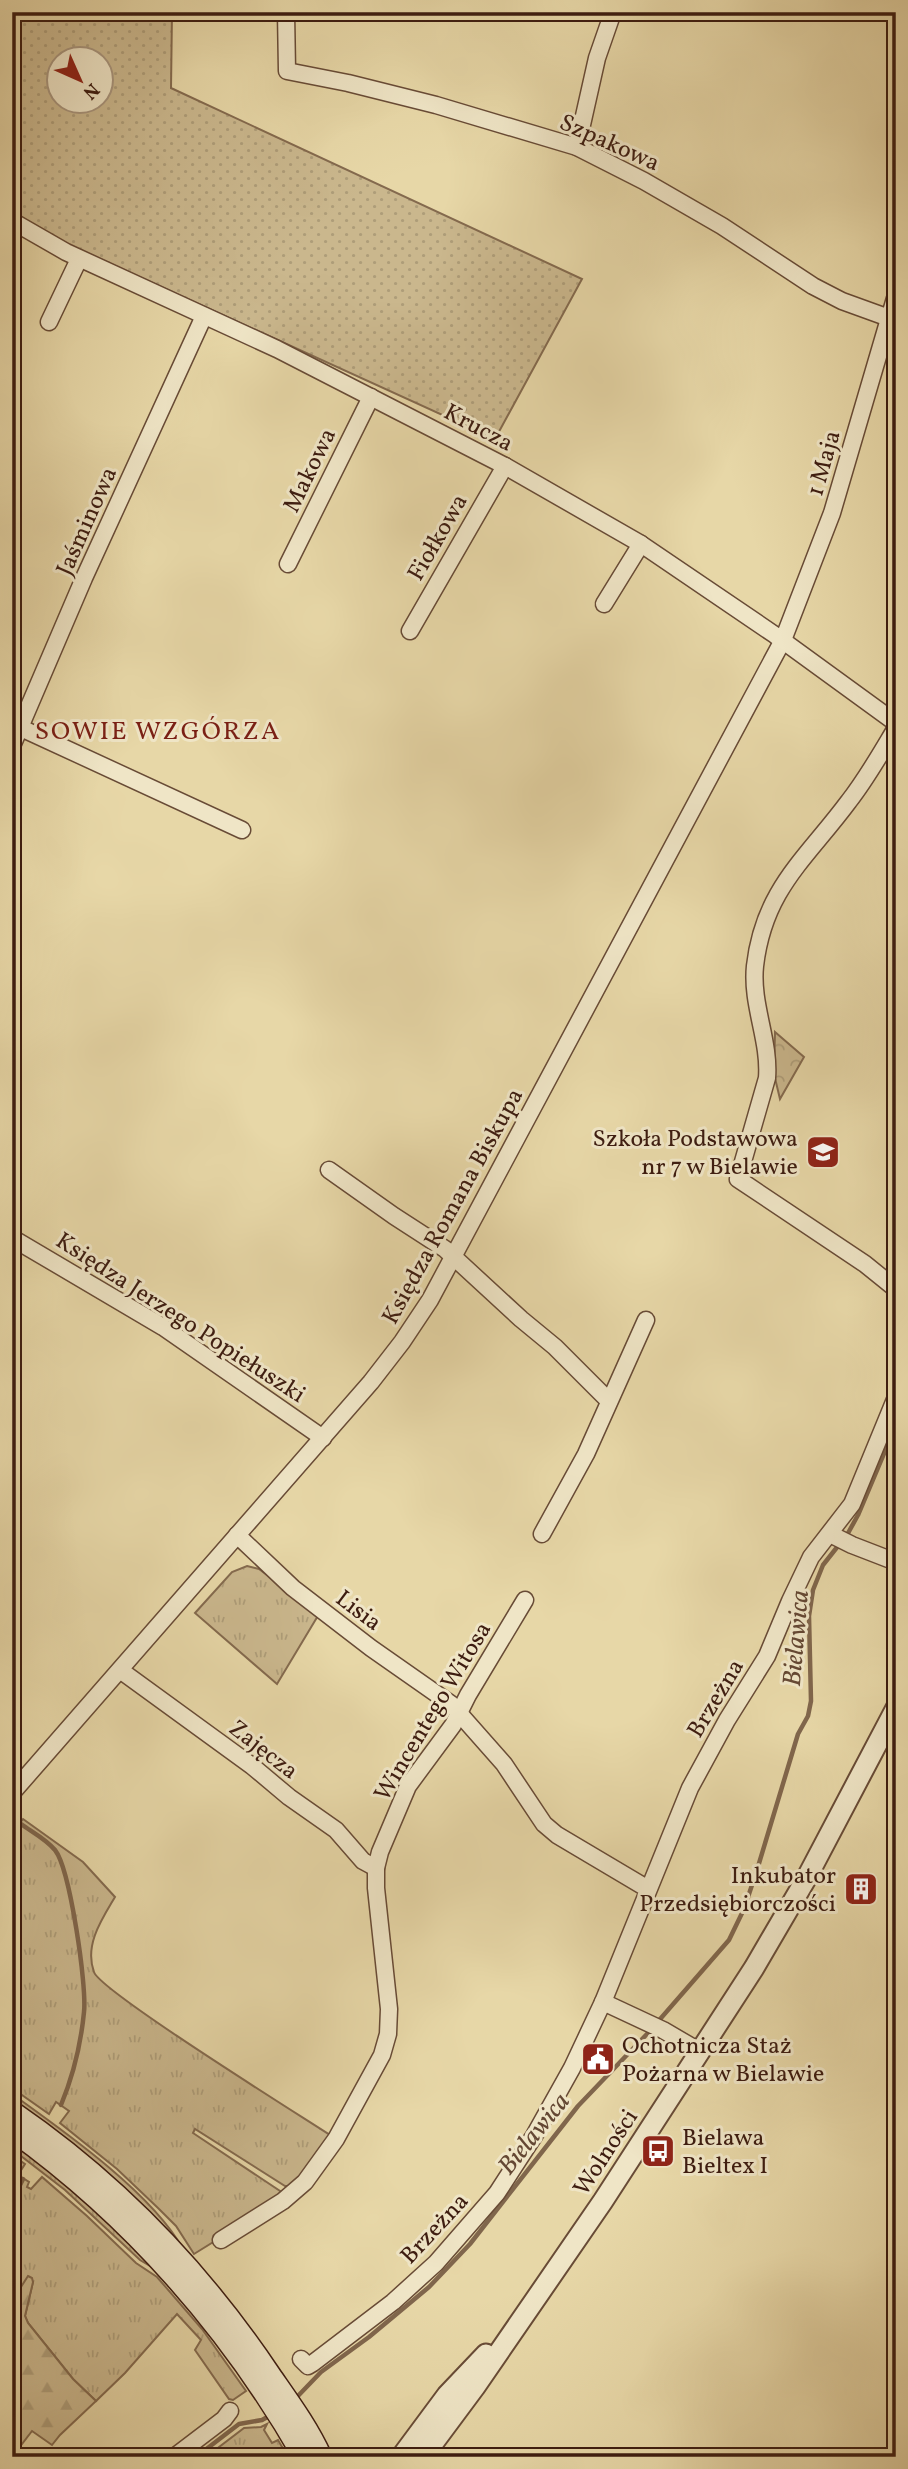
<svg xmlns="http://www.w3.org/2000/svg" width="908" height="2469" font-family="Vollkorn,serif">
<defs>
<pattern id="grass-tufts" width="24" height="20" patternUnits="userSpaceOnUse" patternTransform="scale(1.75)"><rect width="24" height="20" fill="#cab78d"/><path d="M3 7l-1-3M5 7V3M7 7l1-3M15 17l-1-3M17 17v-4M19 17l1-3" fill="none" stroke="#ae9d79"/></pattern>
<pattern id="forest-firs" width="22" height="20" patternUnits="userSpaceOnUse" patternTransform="scale(1.75)"><rect width="22" height="20" fill="#cab78d"/><path d="M5 1l3.5 6h-7zM16 11l3.5 6h-7z" fill="#ae9d79"/></pattern>
<pattern id="park-crowns" width="20" height="18" patternUnits="userSpaceOnUse" patternTransform="scale(1.75)"><rect width="20" height="18" fill="#cab78d"/><path d="M2 6a3 3 0 1 1 6 0M12 15a3 3 0 1 1 6 0" fill="none" stroke="#ae9d79"/></pattern>
<pattern id="garden-dots" width="8" height="8" patternUnits="userSpaceOnUse" patternTransform="scale(1.75)"><rect width="8" height="8" fill="#cab78d"/><path d="M2 2h.1M6 6h.1" fill="none" stroke="#ae9d79" stroke-width="1.8" stroke-linecap="round"/></pattern>
</defs>
<rect width="100%" height="100%" fill="#e7d7a7"/>
<filter id="stains"><feTurbulence type="fractalNoise" baseFrequency=".00286" numOctaves="4"/><feColorMatrix values="0 0 0 0 .2 0 0 0 0 .09 0 0 0 0 .02 0 0 0 .5 -.17"/></filter>
<radialGradient id="worn" r=".72"><stop offset=".6" stop-color="#630" stop-opacity="0"/><stop offset="1" stop-color="#630" stop-opacity=".3"/></radialGradient>
<g fill="url(#grass-tufts)" stroke="#846a4e" stroke-width="2">
<polygon points="247,1566 259,1569 319,1614 277,1684 195,1613 232,1572"/>
<path d="M23,1819l60,43 32,35c-13,22 -31,48 -21,75 6,19 207,144 239,165l-39,49h-9l-90,-57 -2,4 90,60 -10,12 -79,49 -18,-28 -18,-18 -41,-39 -57,-46 9,-12 -13,-9 -7,12 -37,-26v-262l4,2z"/>
<path d="M12,2094c53,38 140,99 171,155l-171,-147z"/>
<polygon points="12,2140 61,2178 160,2272 140,2260 65,2190 12,2149"/>
<polygon points="12,2155 25,2164 18,2175 29,2182 27,2187 31,2189 42,2177 87,2216 136,2263 157,2277 202,2329 246,2391 233,2400 229,2399 195,2350 201,2340 177,2314 125,2373 96,2401 73,2379 28,2323 25,2316 33,2282 21,2287 12,2314"/>
<polygon points="267,2424 264,2430 272,2443 278,2440 288,2457 206,2457 244,2428 261,2427"/>
</g>
<polygon fill="url(#forest-firs)" stroke="#846a4e" stroke-width="2" points="28,2276 32,2278 33,2282 25,2316 28,2323 73,2379 96,2401 60,2435 52,2445 32,2431 12,2457 12,2314 21,2287"/>
<polygon fill="url(#park-crowns)" stroke="#846a4e" stroke-width="2" points="775,1032 804,1057 780,1099 774,1074"/>
<path fill="url(#garden-dots)" stroke="#846a4e" stroke-width="2" fill-rule="evenodd" d="M12,12h160l-1,76 411,191 -87,160 -430,-196 -53,-31zM60,60h42v42h-42z"/>
<g fill="none" stroke-linecap="round" stroke-linejoin="round">
<g stroke="#80664c" stroke-width="4.5">
<polyline points="847,1535 858,1515 896,1425"/>
<path d="M21,1824c11,8 25,15 34,26 15,19 32,136 29,162 -3,31 -11,64 -23,93"/>
<polyline points="12,2201 23,2179"/>
<polyline points="296,2398 321,2372 369,2337 429,2287 470,2244 578,2106 648,2033 729,1940 744,1909 757,1870 798,1734 808,1716 811,1701 809,1616 813,1590 823,1565 838,1546"/>
<polyline points="196,2457 239,2424 262,2420 271,2415"/>
</g>
<g stroke="#684b36" stroke-width="19">
<g id="minor">
<polyline points="286,12 287,71 348,83 436,105 577,147 644,181 722,226 813,286 842,301 889,318"/>
<polyline points="577,147 597,58 613,12"/>
<polyline points="12,221 66,252 277,349 505,466 641,544 775,635 896,723"/>
<polyline points="49,322 79,259"/>
<polyline points="288,564 371,397"/>
<polyline points="604,604 641,544"/>
<polyline points="410,631 505,466"/>
<polyline points="21,728 242,830"/>
<path d="M896,728c-15,25 -29,50 -47,73 -43,58 -85,88 -94,165 -4,39 15,74 12,112l-29,101 127,85 31,25"/>
<polyline points="12,746 84,578 204,316"/>
<polyline points="329,1170 394,1216 445,1249 521,1319 555,1347 609,1401"/>
<polyline points="12,1238 163,1327 323,1438"/>
<polyline points="542,1534 586,1454 646,1320"/>
<polyline points="830,1534 852,1545 896,1562"/>
<polyline points="237,1535 293,1588 371,1648 451,1704 504,1764 544,1824 557,1835 648,1889"/>
<polyline points="120,1670 252,1766 289,1797 336,1830 363,1861 376,1868"/>
<polyline points="12,1793 371,1382 402,1342 430,1300 783,640 832,513 896,295"/>
<polyline points="603,2002 663,2030 699,2051"/>
<polyline points="221,2240 283,2201 305,2182 336,2139 382,2055 388,2034 389,2009 376,1888 376,1868 380,1852 408,1786 453,1725 468,1695 525,1600"/>
<polyline points="301,2359 308,2366 313,2363 393,2302 436,2263 497,2193 534,2136 572,2068 603,2002 690,1788 727,1720 767,1656 790,1601 811,1557 852,1504 896,1397"/>
<polyline points="174,2457 224,2419 230,2411"/>
</g>
</g>
<g stroke="#684b36" stroke-width="23">
<g id="tertiary">
<polyline points="401,2457 447,2395 486,2354"/>
<polyline points="423,2457 475,2387 603,2201 754,1968 806,1879 896,1708"/>
<polyline points="892,2457 896,2455"/>
</g>
</g>
<g stroke="#3d1c10" stroke-width="24">
<g id="secondary">
<path d="M12,2112c102,70 189,160 258,263 18,26 38,53 51,82"/>
<path d="M12,2130c120,86 219,199 292,327"/>
</g>
</g>
<use href="#minor" stroke="#efe5c6" stroke-width="16"/>
<use href="#tertiary" stroke="#efe5c6" stroke-width="19"/>
<use href="#secondary" stroke="#efe5c6" stroke-width="21"/>
</g>
<defs>
<g id="school-square" transform="scale(1.75)"><rect x="-9" y="-9" width="18" height="18" rx="4" fill="#8f2418" stroke="#efe5c6"/><path d="M0-5L7-2L0 1L-7-2ZM-4 1L0 2.5L4 1V4Q0 6-4 4Z" fill="#fff"/></g>
<g id="building-square" transform="scale(1.75)"><rect x="-9" y="-9" width="18" height="18" rx="4" fill="#8f2418" stroke="#efe5c6"/><path d="M-4-6H4V6H1V3H-1V6H-4ZM-2.5-4.3h1.7v1.8h-1.7ZM.8-4.3h1.7v1.8H.8ZM-2.5-1h1.7V.8h-1.7ZM.8-1h1.7V.8H.8Z" fill="#fff"/></g>
<g id="civic-square" transform="scale(1.75)"><rect x="-9" y="-9" width="18" height="18" rx="4" fill="#8f2418" stroke="#efe5c6"/><path d="M-.6-6.5H3V-4.5H.6V-3L4-1V1h2V6H-6V1h2V-1L-.6-3ZM-1.2 2.5V6h2.4V2.5Z" fill="#fff"/></g>
<g id="bus-square" transform="scale(1.75)"><rect x="-9" y="-9" width="18" height="18" rx="4" fill="#8f2418" stroke="#efe5c6"/><path d="M-5-6H5V4H4V6H2V4H-2V6H-4V4H-5ZM-3.5-4V0h7V-4ZM-3.5 1.2v1.5H-2V1.2ZM2 1.2v1.5H3.5V1.2Z" fill="#fff"/></g>
</defs>
<g fill-rule="evenodd">
<use href="#school-square" x="823" y="1152"/>
<use href="#building-square" x="861" y="1889"/>
<use href="#civic-square" x="598" y="2059"/>
<use href="#bus-square" x="658" y="2151"/>
</g>
<g text-anchor="middle" stroke-width="6" stroke-linejoin="round" paint-order="stroke">
<g font-size="24" fill="#3d1c10" stroke="#efe5c6">
<text transform="translate(610 142) rotate(24)" y="8">Szpakowa</text>
<text transform="translate(479 427) rotate(28)" y="8">Krucza</text>
<text transform="translate(823 463) rotate(-74)" y="8">1 Maja</text>
<text transform="translate(309 470) rotate(-64)" y="8">Makowa</text>
<text transform="translate(86 521) rotate(-66)" y="8">Jaśminowa</text>
<text transform="translate(437 537) rotate(-60)" y="8">Fiołkowa</text>
<text transform="translate(452 1206) rotate(-61)" y="8">Księdza Romana Biskupa</text>
<text transform="translate(181 1317) rotate(33)" y="8">Księdza Jerzego Popiełuszki</text>
<text transform="translate(359 1610) rotate(37)" y="8">Lisia</text>
<text transform="translate(715 1698) rotate(-59)" y="8">Brzeżna</text>
<text transform="translate(432 1711) rotate(-59)" y="8">Wincentego Witosa</text>
<text transform="translate(264 1749) rotate(38)" y="8">Zajęcza</text>
<text transform="translate(605 2152) rotate(-57)" y="8">Wolności</text>
<text transform="translate(434 2228) rotate(-47)" y="8">Brzeżna</text>
</g>
<g font-size="24" fill="#3d1c10" stroke="#efe5c6" text-anchor="end">
<text x="798" y="1146">Szkoła Podstawowa<tspan x="798" dy="28">nr 7 w Bielawie</tspan></text>
<text x="836" y="1883">Inkubator<tspan x="836" dy="28">Przedsiębiorczości</tspan></text>
<text x="622" y="2053" text-anchor="start">Ochotnicza Staż<tspan x="622" dy="28">Pożarna w Bielawie</tspan></text>
<text x="682" y="2145" text-anchor="start">Bielawa<tspan x="682" dy="28">Bieltex I</tspan></text>
</g>
<g font-size="26" letter-spacing="2" fill="#7a1f14" stroke="#efe5c6">
<text x="158" y="739">SOWIE WZGÓRZA</text>
</g>
<g font-size="26" font-style="italic" fill="#644733" stroke="#efe5c6">
<text transform="translate(795 1638) rotate(-85)" y="9">Bielawica</text>
<text transform="translate(533 2133) rotate(-51)" y="9">Bielawica</text>
</g>
</g>
<rect width="908" height="2469" fill="none" stroke="#e7d7a7" stroke-width="42"/>
<rect x="14" y="14" width="880" height="2441" fill="none" stroke="#3d1c10" stroke-width="3.5"/>
<rect x="21" y="21" width="866" height="2427" fill="none" stroke="#3d1c10" stroke-width="2"/>
<g transform="translate(80 80) rotate(135)"><circle r="33" fill="#efe5c6" stroke="#a8957d" stroke-width="2"/>
<path d="M0-5L12 26L0 18L-12 26Z" fill="#8f2418"/>
<text y="-10" font-size="19" font-weight="bold" text-anchor="middle" fill="#3d1c10">N</text>
</g>
<rect width="100%" height="100%" filter="url(#stains)"/>
<rect width="100%" height="100%" fill="url(#worn)"/>
</svg>
